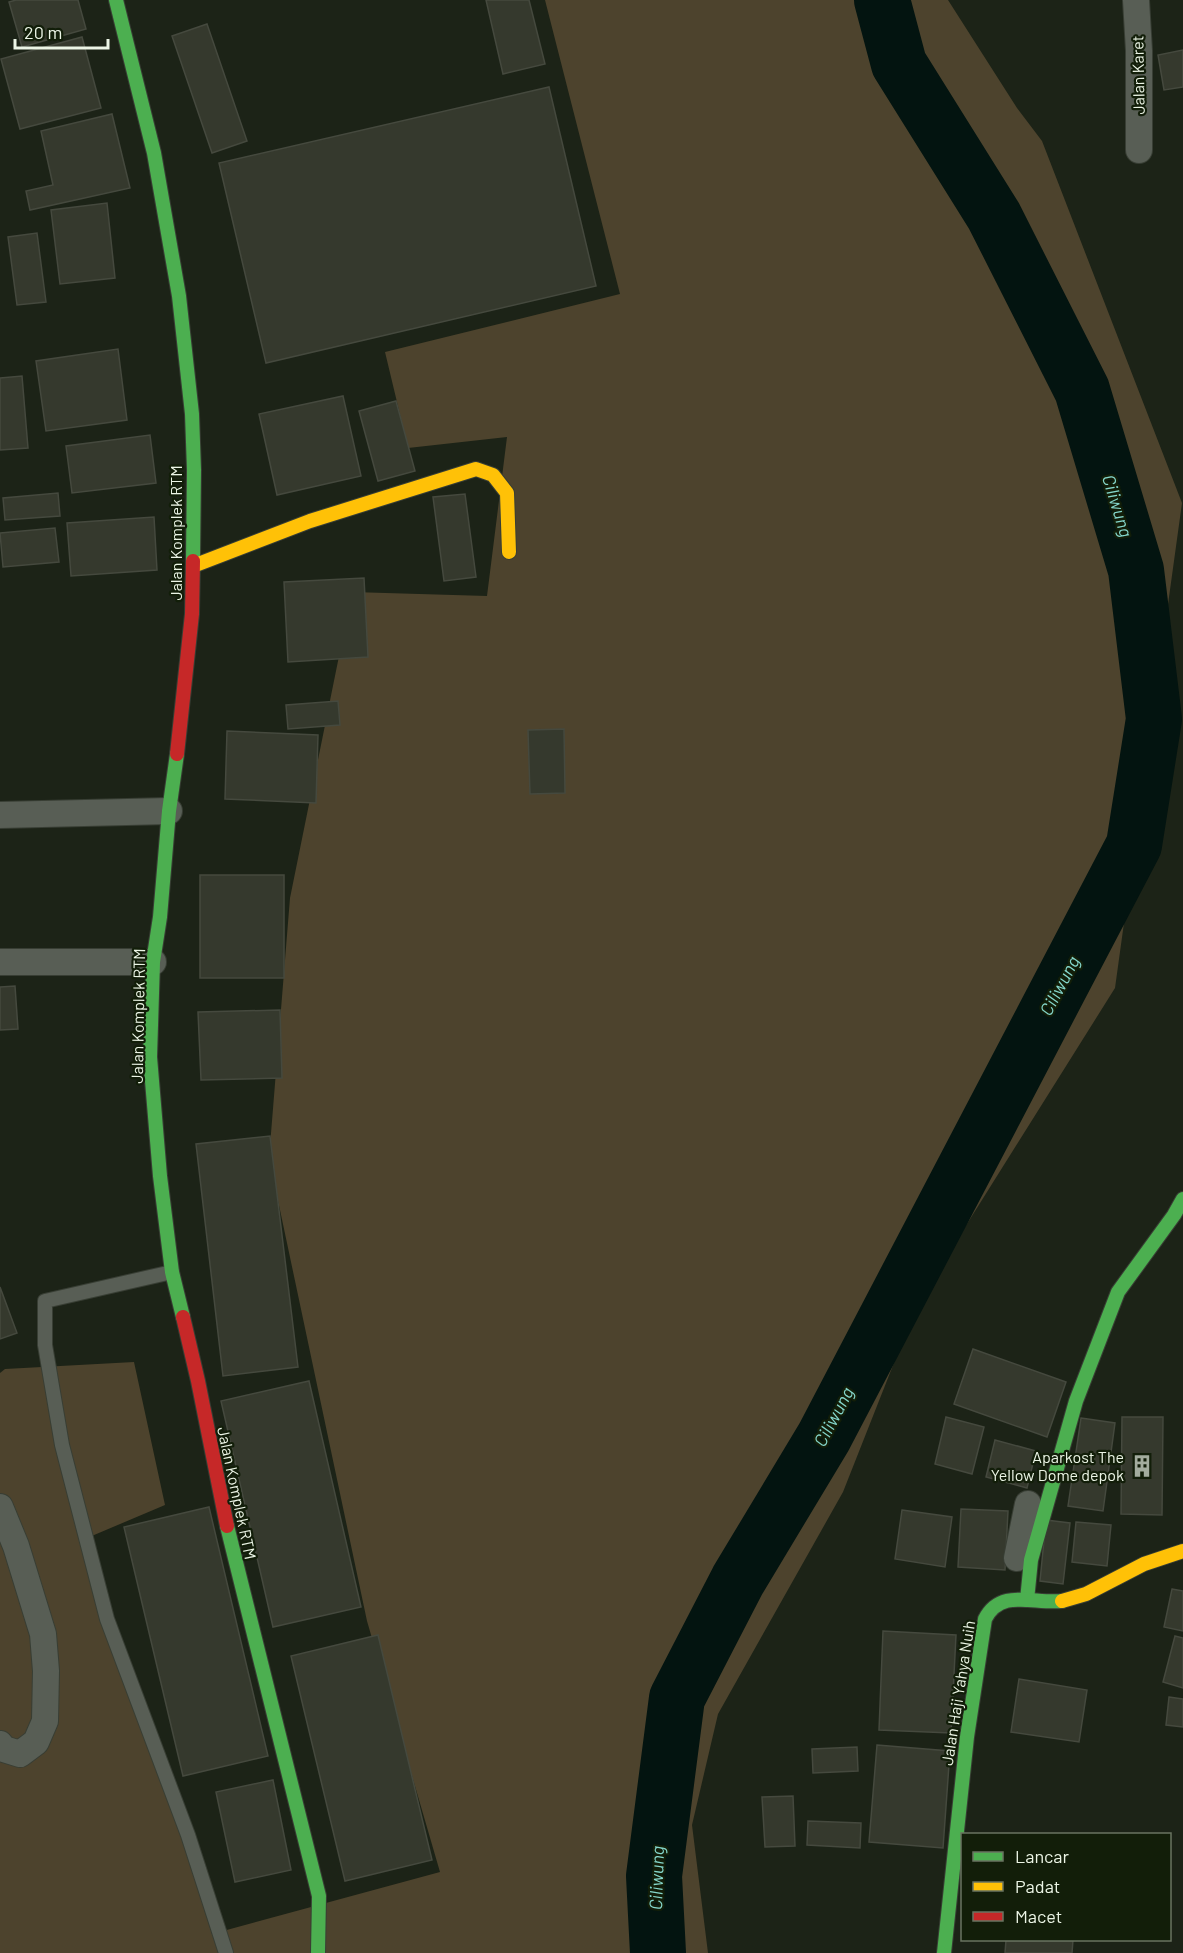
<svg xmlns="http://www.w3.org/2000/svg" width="1183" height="1953" font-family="Barlow,sans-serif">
<rect width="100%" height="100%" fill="#1c2317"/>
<polygon fill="#4d432d" points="545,0 948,0 1017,108 1042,141 1182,503 1115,988 918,1302 843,1492 718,1714 692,1825 708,1953 0,1953 0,1373 5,1369 134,1362 165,1505 87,1538 212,1934 440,1872 367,1621 269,1158 290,898 352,592 487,596 507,437 408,448 385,352 620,294"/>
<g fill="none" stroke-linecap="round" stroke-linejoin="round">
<polyline stroke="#031410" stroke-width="56" points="658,1953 654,1876 677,1698 738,1580 824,1437 1134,845 1154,719 1136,570 1082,390 994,216 899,64 882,0"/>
</g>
<g fill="#35392d" stroke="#45493e" stroke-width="1.5">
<polygon points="16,0 78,0 86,29 22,47 9,2"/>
<polygon points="486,0 529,0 545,64 503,74"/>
<polygon points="207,24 247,141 212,153 172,36"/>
<polygon points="82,37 101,108 20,129 1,59"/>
<polygon points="1183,50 1183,87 1164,90 1158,55"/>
<polygon points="549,87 596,286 266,363 219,163"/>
<polygon points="112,114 130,188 30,210 26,191 53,185 41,131"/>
<polygon points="107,203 115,278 60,284 51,210"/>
<polygon points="37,233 46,302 17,305 8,237"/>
<polygon points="118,349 127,420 46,431 36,361"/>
<polygon points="22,376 28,448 0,450 0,378"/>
<polygon points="343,396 361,476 277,495 259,414"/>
<polygon points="396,401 415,471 378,481 359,411"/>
<polygon points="150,435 156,483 72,493 66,446"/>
<polygon points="58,493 60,516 5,520 3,498"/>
<polygon points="465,494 476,577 444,581 433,497"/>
<polygon points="154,517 157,570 71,576 67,523"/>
<polygon points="55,528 59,562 3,567 0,533"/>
<polygon points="364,578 368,657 288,662 284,582"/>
<polygon points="338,701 340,725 288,729 286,705"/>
<polygon points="564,729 565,793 530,794 528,730"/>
<polygon points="227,731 318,735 316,803 225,799"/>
<rect x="200" y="875" width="84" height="103"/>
<polygon points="15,986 18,1029 0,1030 0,987"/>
<polygon points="280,1010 282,1078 201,1080 198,1012"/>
<polygon points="270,1136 298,1367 223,1376 196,1144"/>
<polygon points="0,1287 17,1333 0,1339"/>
<polygon points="973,1349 1066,1382 1047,1437 954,1404"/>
<polygon points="309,1381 361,1607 273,1627 221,1401"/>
<polygon points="946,1417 984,1427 972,1474 935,1464"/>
<polygon points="1122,1417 1163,1417 1162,1515 1121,1514"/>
<polygon points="1081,1418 1115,1423 1103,1511 1068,1506"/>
<polygon points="995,1440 1036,1451 1027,1488 986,1477"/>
<polygon points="209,1507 268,1756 183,1776 124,1527"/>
<polygon points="961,1509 1008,1511 1005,1570 958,1567"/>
<polygon points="902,1510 952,1517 945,1567 895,1559"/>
<polygon points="1046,1520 1070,1523 1063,1584 1040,1581"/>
<polygon points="1076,1522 1111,1525 1107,1566 1072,1562"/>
<polygon points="1172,1589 1183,1591 1183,1631 1164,1627"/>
<polygon points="883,1631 956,1635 951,1733 879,1730"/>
<polygon points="378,1635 432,1860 345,1881 291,1656"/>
<polygon points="1175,1636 1183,1638 1183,1688 1163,1682"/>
<polygon points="1019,1679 1087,1690 1079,1742 1011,1732"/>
<polygon points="1169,1697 1183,1699 1183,1727 1166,1725"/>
<polygon points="877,1745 950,1751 943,1848 869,1842"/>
<polygon points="857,1747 858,1771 813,1773 812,1749"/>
<polygon points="273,1780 291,1870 235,1882 216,1792"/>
<polygon points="793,1796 795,1846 765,1847 762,1797"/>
<polygon points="808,1821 861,1823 860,1848 807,1845"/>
<polygon points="1006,1940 1073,1940 1072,1953 1005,1953"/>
</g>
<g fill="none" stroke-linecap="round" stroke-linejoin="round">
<g stroke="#383e34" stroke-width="16">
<polyline id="lane" points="172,1272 45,1301 45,1345 62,1445 107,1619 188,1835 226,1953"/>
</g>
<g stroke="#383e34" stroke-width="28">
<g id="street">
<polyline points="1136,0 1139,51 1139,150"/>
<polyline points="0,815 169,811"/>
<polyline points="0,962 153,962"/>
<polyline points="0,1507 16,1546 43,1634 46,1671 45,1721 36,1742 20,1754 4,1749 0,1744"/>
<polyline points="1017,1558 1028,1504"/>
</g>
</g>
<g stroke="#383e34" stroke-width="16">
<g id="fast">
<polyline points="116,0 154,153 179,296 192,414 194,470 193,561"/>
<polyline points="177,754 169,811 160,917 153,962 150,1057 160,1176 172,1272 183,1317"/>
<polyline points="227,1526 319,1896 318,1953"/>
<polyline points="1027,1600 1031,1560 1076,1401 1118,1292 1174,1215 1183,1199"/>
<path d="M944,1953l23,-216 18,-118c16,-31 48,-15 77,-18"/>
</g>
</g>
<g stroke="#383e34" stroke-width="16">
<g id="slow">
<polyline points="193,566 310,521 476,469 493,475 507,493 509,552"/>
<polyline points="1062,1601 1086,1594 1144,1564 1183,1551"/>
</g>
</g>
<g stroke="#383e34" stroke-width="16">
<g id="jam">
<polyline points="177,754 192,614 193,561"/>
<polyline points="183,1317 198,1381 227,1526"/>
</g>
</g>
<use href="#lane" stroke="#585e55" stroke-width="14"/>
<use href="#street" stroke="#585e55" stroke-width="26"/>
<use href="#fast" stroke="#4caf50" stroke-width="14"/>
<use href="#slow" stroke="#ffc107" stroke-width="14"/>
<use href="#jam" stroke="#c62828" stroke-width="14"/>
</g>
<defs>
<g id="building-bare" transform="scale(1.8)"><path d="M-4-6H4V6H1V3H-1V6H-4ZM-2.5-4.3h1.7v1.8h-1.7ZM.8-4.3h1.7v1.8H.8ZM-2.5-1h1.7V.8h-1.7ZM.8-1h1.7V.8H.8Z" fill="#a3ac9e" stroke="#121e09" stroke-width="2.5" paint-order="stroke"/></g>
</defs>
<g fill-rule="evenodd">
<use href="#building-bare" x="1142" y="1466"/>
</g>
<g text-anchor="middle" stroke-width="4.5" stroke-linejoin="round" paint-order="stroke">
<g font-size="16" fill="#ecf5e6" stroke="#121e09">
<text transform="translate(1138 75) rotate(-91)" y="6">Jalan Karet</text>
<text transform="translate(176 533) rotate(-90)" y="6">Jalan Komplek RTM</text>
<text transform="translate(138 1016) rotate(-89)" y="6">Jalan Komplek RTM</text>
<text transform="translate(237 1493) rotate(78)" y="6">Jalan Komplek RTM</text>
<text transform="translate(958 1693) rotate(-81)" y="6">Jalan Haji Yahya Nuih</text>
</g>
<g font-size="16" fill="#ecf5e6" stroke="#121e09" text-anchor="end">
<text x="1124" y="1463">Aparkost The<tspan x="1124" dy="18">Yellow Dome depok</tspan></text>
</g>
<g font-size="18" font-style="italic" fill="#85d7cc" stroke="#121e09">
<text transform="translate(1117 506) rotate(73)" y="6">Ciliwung</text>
<text transform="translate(1060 986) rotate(-62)" y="6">Ciliwung</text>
<text transform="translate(834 1417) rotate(-62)" y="6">Ciliwung</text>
<text transform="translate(657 1878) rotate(-88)" y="6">Ciliwung</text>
</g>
</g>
<rect x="961" y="1833" width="210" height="108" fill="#121e09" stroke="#697461" stroke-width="1.5"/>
<rect x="973" y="1852" width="30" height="9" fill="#4caf50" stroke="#697461" stroke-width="1.5"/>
<text x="1015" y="1863" font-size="18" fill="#ecf5e6">Lancar</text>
<rect x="973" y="1882" width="30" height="9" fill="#ffc107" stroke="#697461" stroke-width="1.5"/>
<text x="1015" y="1893" font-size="18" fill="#ecf5e6">Padat</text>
<rect x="973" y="1912" width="30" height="9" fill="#c62828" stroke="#697461" stroke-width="1.5"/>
<text x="1015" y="1923" font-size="18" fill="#ecf5e6">Macet</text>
<path d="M15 39v9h93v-9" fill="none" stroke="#ecf5e6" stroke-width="3"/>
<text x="24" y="39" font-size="18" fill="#ecf5e6" stroke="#121e09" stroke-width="4.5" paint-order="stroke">20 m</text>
</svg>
